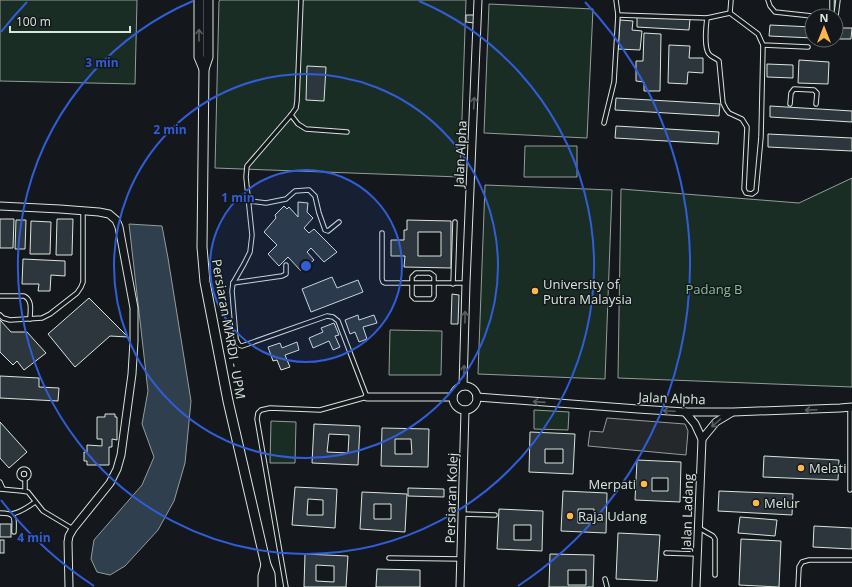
<svg xmlns="http://www.w3.org/2000/svg" width="852" height="587" font-family="'Open Sans',sans-serif">
<rect width="100%" height="100%" fill="#14181c"/>
<g fill="#1a2d24" stroke="#939e99">
<polygon points="0,0 137,0 135,84 0,81"/>
<polygon points="220,0 466,0 460,177 215,168 219,1"/>
<polygon points="489,4 593,9 587,138 484,133"/>
<polygon points="525,146 577,146 577,177 524,177"/>
<polygon points="852,178 852,387 618,378 621,189 799,203"/>
<polygon points="485,185 612,190 605,379 478,374"/>
<polygon points="390,330 442,331 441,375 389,375"/>
<polygon points="534,410 569,412 568,430 534,429"/>
<polygon points="271,421 296,422 295,463 270,463"/>
</g>
<polygon fill="#24282b" stroke="#939e99" points="607,418 685,424 688,431 686,455 588,446 590,431 603,432"/>
<polygon fill="#2f3f4d" stroke="#939e99" points="129,224 162,226 168,258 191,401 185,463 174,501 158,530 125,566 110,575 97,572 91,559 94,540 142,485 154,457 142,424 148,391"/>
<g fill="#2c363c" stroke="#d8e6dc" fill-rule="evenodd">
<polygon points="466,15 475,15 474,23 466,22"/>
<polygon points="637,16 690,19 689,30 637,27"/>
<polygon points="620,20 633,21 632,30 642,31 640,50 618,49"/>
<polygon points="770,25 812,27 812,38 769,36"/>
<polygon points="836,28 852,28 851,39 836,39"/>
<polygon points="644,33 661,34 660,91 644,91 644,82 636,81 636,61 643,61"/>
<polygon points="669,45 690,46 689,58 703,58 703,73 688,72 687,84 668,83"/>
<polygon points="799,60 829,62 828,84 798,83"/>
<polygon points="767,64 793,65 793,78 767,77"/>
<polygon points="307,66 326,67 324,101 306,100"/>
<polygon points="616,98 720,104 719,116 615,110"/>
<polygon points="770,106 852,111 852,122 770,117"/>
<polygon points="616,126 719,132 718,144 615,138"/>
<polygon points="768,134 852,138 852,151 768,147"/>
<polygon points="298,202 308,203 307,212 313,218 304,228 309,233 314,229 337,252 324,262 311,248 307,252 314,260 301,271 288,257 279,266 268,254 277,245 264,232 276,218 275,215 284,206 287,209 289,207 298,217"/>
<polygon points="0,219 14,219 13,248 0,248"/>
<polygon points="57,219 73,219 72,255 56,255"/>
<polygon points="16,220 26,220 25,249 15,249"/>
<path d="M407,220l44,1v47l-47,-1 1,-11h-14v-16h13v-10h3zM418,232h23v24h-23z"/>
<polygon points="31,221 51,222 50,254 30,254"/>
<polygon points="23,259 65,261 65,276 51,275 50,291 38,291 39,284 22,284"/>
<polygon points="332,277 337,288 358,280 363,292 311,312 302,289"/>
<polygon points="452,294 459,295 458,324 451,324"/>
<polygon points="89,298 128,337 110,336 75,367 48,334"/>
<polygon points="358,315 359,320 374,315 377,323 363,327 367,339 359,342 355,332 350,334 345,320"/>
<polygon points="0,320 11,332 27,332 46,353 24,370 17,361 13,365 0,352"/>
<polygon points="334,323 339,335 335,336 340,347 333,350 329,341 313,348 309,338 323,332 321,328"/>
<polygon points="297,342 299,350 285,355 290,367 281,370 277,360 273,361 268,347 280,343 282,348"/>
<polygon points="0,376 39,378 39,387 59,388 58,401 0,398"/>
<polygon points="105,414 115,414 115,417 117,417 117,440 112,439 112,447 109,447 109,465 87,465 87,461 84,461 84,452 87,452 87,445 102,446 102,439 97,439 97,417 105,417"/>
<polygon points="0,422 27,452 9,468 0,458"/>
<path d="M314,424l46,2 -2,39 -46,-2zM329,434l20,1 -1,18 -21,-1z"/>
<path d="M382,428l47,1 -1,38 -47,-1zM395,439h16l1,15h-17z"/>
<path d="M530,432l45,2 -2,40 -44,-2zM545,449h18v14h-18z"/>
<polygon points="764,456 839,460 838,480 763,477"/>
<path d="M637,460l44,2 -1,40 -45,-2zM652,478h16v13h-16z"/>
<path d="M295,487l42,2 -2,39 -43,-3zM308,499l15,1v15h-16z"/>
<polygon points="408,488 444,489 444,497 408,496"/>
<path d="M563,491l44,2 -1,40 -45,-2zM578,509h16v14h-16z"/>
<polygon points="719,491 793,494 792,515 718,511"/>
<path d="M362,492l45,2 -2,38 -45,-3zM374,504h17v15h-17z"/>
<path d="M499,509l44,2 -1,40 -45,-2zM514,525h17v15h-17z"/>
<polygon points="740,517 777,520 775,536 738,533"/>
<rect x="0" y="524" width="11" height="13"/>
<polygon points="814,526 852,528 852,549 813,547"/>
<polygon points="618,533 660,535 657,581 616,579"/>
<polygon points="741,539 781,541 779,587 739,585"/>
<rect x="0" y="540" width="4" height="13"/>
<path d="M305,554l43,2 -2,31h-42zM316,565l18,1v16l-18,-1z"/>
<path d="M550,554l44,1 -1,32h-44zM568,570h18v15h-18z"/>
<polygon points="377,569 420,570 420,587 376,587"/>
</g>
<g fill="none" stroke-linecap="round" stroke-linejoin="round">
<g stroke="#d8e6dc" stroke-width="5.5">
<g id="service">
<polyline points="731,0 730,13 758,34 763,45 808,47"/>
<polyline points="768,0 770,6 775,12 812,16"/>
<polyline points="618,15 707,18 730,13"/>
<polyline points="832,16 832,0"/>
<polyline points="836,16 838,0"/>
<path d="M707,18c-1,8 -3,30 2,36 2,3 7,4 10,7l4,42 3,6 3,4 13,6 5,8 -3,62 2,4 6,1 4,-3 5,-54 2,-92"/>
<polyline points="790,104 791,93 794,89 814,90 817,93 816,104"/>
<polyline points="291,115 298,124 306,129 347,132"/>
<polyline points="604,123 614,82 618,15 616,0"/>
<polyline points="249,201 266,203 286,199 295,191 309,190 315,196 319,213 325,230 328,231 339,222"/>
<polyline points="382,233 382,279 383,282 385,283 466,283"/>
<polygon points="416,273 430,273 434,276 434,296 432,299 415,299 412,296 412,277"/>
<polyline points="233,283 282,276 286,274 286,265"/>
<polyline points="453,284 455,222"/>
<path d="M0,296h24c9,4 6,15 6,23"/>
<polyline points="0,315 3,318 10,320 42,318 50,314 77,293 81,287 83,282 83,210"/>
<circle cx="24" cy="474" r="5"/>
<polyline points="25,479 25,491"/>
<polyline points="0,482 3,489"/>
<polyline points="0,489 22,491 28,492 43,511 73,529"/>
<polyline points="850,490 850,407"/>
<path d="M0,513c17,0 14,5 14,19"/>
<path d="M11,514c9,-1 17,-7 24,-12"/>
<polyline points="462,514 495,515"/>
<polyline points="699,528 713,536 715,539 715,575"/>
<polyline points="666,553 697,554"/>
<polyline points="389,558 461,559"/>
<polyline points="605,579 607,587"/>
<polyline points="286,587 257,419 258,413 261,410 270,408 320,410 367,397 338,321 333,317 327,316 242,346 239,345 236,339 232,291 233,283 244,264 250,252 252,235 246,177 247,166 291,115 296,108 297,101 301,0"/>
<polyline points="798,587 799,567 802,562 809,560 852,560"/>
</g>
</g>
<g stroke="#d8e6dc" stroke-width="9">
<g id="minor">
<polyline points="0,206 60,209 99,212 109,214 116,220 119,227 134,308 134,341 132,374 121,455 117,469 110,483 73,529 69,536 68,542 69,587"/>
<polyline points="463,386 466,283 478,0"/>
<circle cx="465" cy="398" r="12"/>
<polyline points="367,397 453,397"/>
<polyline points="477,397 638,409 685,412 733,412 840,408 852,407"/>
<polyline points="685,412 695,424 702,439 696,587"/>
<polyline points="702,439 716,422 731,413"/>
<polyline points="460,587 465,410"/>
</g>
</g>
<g stroke="#d8e6dc" stroke-width="11">
<g id="tertiary">
<polyline points="199,0 199,57 204,69"/>
<polyline points="208,0 208,57 204,69 202,247 205,282 228,401 266,565 270,574 271,587"/>
<polyline points="263,587 263,576 266,565"/>
</g>
</g>
<use href="#service" stroke="#14181c" stroke-width="3.5"/>
<use href="#minor" stroke="#14181c" stroke-width="7"/>
<use href="#tertiary" stroke="#14181c" stroke-width="9"/>
</g>
<defs><path id="oneway-shaft" d="M-6 0H5M1.5-3L5.5 0L1.5 3" fill="none" stroke-width="1.6" stroke-linecap="round" stroke-linejoin="round"/></defs>
<g stroke="#59605f">
<use href="#oneway-shaft" transform="translate(199 35) rotate(-90)"/>
<use href="#oneway-shaft" transform="translate(474 103) rotate(-87)"/>
<use href="#oneway-shaft" transform="translate(465 317) rotate(-89)"/>
<use href="#oneway-shaft" transform="translate(464 371) rotate(-88)"/>
<use href="#oneway-shaft" transform="translate(539 402) rotate(-176)"/>
<use href="#oneway-shaft" transform="translate(811 410) rotate(178)"/>
<use href="#oneway-shaft" transform="translate(669 411) rotate(-177)"/>
<use href="#oneway-shaft" transform="translate(716 423) rotate(138)"/>
</g>
<circle cx="306" cy="266" r="96" fill="#305dd8" fill-opacity=".12"/>
<g fill="none" stroke="#305dd8" stroke-width="2">
<circle cx="306" cy="266" r="96"/>
<circle cx="306" cy="266" r="192"/>
<path d="M419 1A288 288 0 1 1 193 1"/>
<path d="M94 586A384 384 0 0 1 1 500M1 32A384 384 0 0 1 27 2M585 2A384 384 0 0 1 518 586"/>
</g>
<g fill="#ffb74d" stroke="#14181c" stroke-width="1.5">
<circle cx="535" cy="291" r="4"/>
<circle cx="801" cy="468" r="4"/>
<circle cx="644" cy="484" r="4"/>
<circle cx="756" cy="503" r="4"/>
<circle cx="570" cy="516" r="4"/>
</g>
<g text-anchor="middle" stroke-width="3" stroke-linejoin="round" paint-order="stroke">
<g font-size="13" fill="#d8e6dc" stroke="#14181c">
<text transform="translate(460 154) rotate(-87)" y="5">Jalan Alpha</text>
<text transform="translate(229 329) rotate(80)" y="5">Persiaran MARDI - UPM</text>
<text transform="translate(672 398) rotate(2)" y="5">Jalan Alpha</text>
<text transform="translate(451 498) rotate(-88)" y="5">Persiaran Kolej</text>
<text transform="translate(687 512) rotate(-88)" y="5">Jalan Ladang</text>
</g>
<g font-size="13" fill="#d8e6dc" stroke="#14181c" text-anchor="start">
<text x="543" y="289">University of<tspan x="543" dy="15">Putra Malaysia</tspan></text>
<text x="809" y="473">Melati</text>
<text x="636" y="489" text-anchor="end">Merpati</text>
<text x="764" y="508">Melur</text>
<text x="578" y="521">Raja Udang</text>
</g>
<g font-size="13" fill="#8ac095" stroke="#14181c">
<text x="714" y="294">Padang B</text>
</g>
</g>
<circle cx="306" cy="266" r="6" fill="#305dd8" stroke="#14181c" stroke-width="2"/>
<g font-size="12" text-anchor="middle" font-weight="bold" fill="#305dd8" stroke="#14181c" stroke-width="3" stroke-linejoin="round" paint-order="stroke">
<text x="102" y="67">3 min</text>
<text x="170" y="134">2 min</text>
<text x="238" y="202">1 min</text>
<text x="34" y="542">4 min</text>
</g>
<g transform="translate(824 28)"><circle r="19" fill="#14181c" stroke="#626a69"/>
<path d="M0-3L7 15L0 10L-7 15Z" fill="#ffb74d"/>
<text y="-6" font-size="11" font-weight="bold" text-anchor="middle" fill="#d8e6dc">N</text>
</g>
<path d="M10 26v6h120v-6" fill="none" stroke="#d8e6dc" stroke-width="2"/>
<text x="16" y="26" font-size="12" fill="#d8e6dc" stroke="#14181c" stroke-width="3" paint-order="stroke">100 m</text>
</svg>
